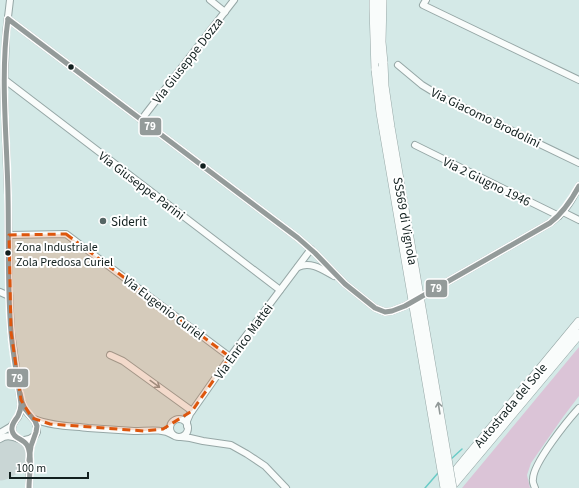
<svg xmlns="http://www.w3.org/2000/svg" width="579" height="488" font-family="'Source Sans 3',sans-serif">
<rect width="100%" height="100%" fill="#d4e9e7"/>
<polygon fill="#dbc4d7" points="579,347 579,396 563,417 531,463 527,475 530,488 462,488"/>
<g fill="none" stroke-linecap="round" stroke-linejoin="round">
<g stroke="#69cbc6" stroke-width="1.5">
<polyline points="450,460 462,449"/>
<polyline points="425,488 438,473"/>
</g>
<polyline stroke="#c9d6d5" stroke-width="35" points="0,463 13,456"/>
<g stroke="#96a7a6" stroke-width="8">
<g id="minor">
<path d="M10,0l-4,34 -2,58 4,103 1,96 2,41 10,72c0,4 -1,9 -3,13 -3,4 -6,6 -6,12 1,12 14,14 22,7"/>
<polyline points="210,0 225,12"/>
<polyline points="426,0 423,5 579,80"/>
<path d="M8,19l290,219 17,15 30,31 30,24 10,4 7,-1 13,-5 145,-83c15,-11 21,-21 29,-37"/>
<polyline points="398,65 422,85 440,96 579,163"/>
<polyline points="5,80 280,290"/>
<polyline points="141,120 234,0"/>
<polyline points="415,145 559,216"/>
<polyline points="563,212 579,220"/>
<polyline points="9,235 66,234 230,357"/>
<path d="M298,267c13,-6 25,3 36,9"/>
<polyline points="0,292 9,296"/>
<polyline points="110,355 123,361 192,411"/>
<polyline points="22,402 25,410 35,421 37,428 37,432 32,441 30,449 29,488"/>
<path d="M34,419c17,7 36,7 54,9 15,1 31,2 46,3 14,0 27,-3 39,4"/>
<circle cx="179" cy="428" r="9"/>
<polyline points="187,426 187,421 190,414 230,357 311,249"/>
<polyline points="0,433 10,427 13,424"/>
<polyline points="181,437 190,438 203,441 231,445 247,454 265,466 286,488"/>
<path d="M0,439c6,-4 10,-3 17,-1"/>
<path d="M535,488c-1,-3 -3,-6 -2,-9 0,-16 35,-59 46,-71"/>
</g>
</g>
<g stroke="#96a7a6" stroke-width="10">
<g id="highway">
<polyline points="374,0 374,8 376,70"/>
<polyline points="382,0 381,42 383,63"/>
<polyline points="446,483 579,322"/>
<polyline points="450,488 579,334"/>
</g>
</g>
<use href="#minor" stroke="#f9fcfb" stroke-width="6"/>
<use href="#highway" stroke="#f9fcfb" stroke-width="9"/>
<g stroke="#96a7a6" stroke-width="10" stroke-linecap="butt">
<g id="highway-bridge">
<polyline points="383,63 384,86 390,127 452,488"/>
<polyline points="376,70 381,113 445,488"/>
</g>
</g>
<use href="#highway-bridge" stroke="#f9fcfb" stroke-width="9"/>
<g stroke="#fff" stroke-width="8">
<g id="bus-1">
<path d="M8,19l290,219 17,15 30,31 30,24 10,4 7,-1 13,-5 145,-83c13,-10 21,-22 29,-37"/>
<path d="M8,19c-8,58 -1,117 0,176 1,46 -1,91 3,137 2,24 7,48 10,72 0,4 -1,8 -3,12 -3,5 -7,8 -6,14 1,9 11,8 15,15 6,10 2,31 2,43"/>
<polyline points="20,393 22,402 25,409 35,421 37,426 36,432 31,446 29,460"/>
</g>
</g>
<use href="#bus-1" stroke="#949b9a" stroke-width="5"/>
</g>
<defs><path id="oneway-shaft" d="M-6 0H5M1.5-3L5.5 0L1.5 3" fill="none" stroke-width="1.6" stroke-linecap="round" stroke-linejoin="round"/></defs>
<g stroke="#919998">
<use href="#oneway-shaft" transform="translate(155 384) rotate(36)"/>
<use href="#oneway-shaft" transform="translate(439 408) rotate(-99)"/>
</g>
<path fill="#dd560d" fill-opacity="0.2" stroke="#dd560d" stroke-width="3" stroke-dasharray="8 5" stroke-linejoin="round" d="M66,234l164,123 -38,54 -29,18 -19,2 -94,-7 -18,-6 -11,-18 -10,-68 -2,-97z"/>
<g fill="#12201f" stroke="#fff" stroke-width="1.5">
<circle cx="71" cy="67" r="3.5"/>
<circle cx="203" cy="166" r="3.5"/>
<circle cx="8" cy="253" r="3.5"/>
</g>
<circle fill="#566665" stroke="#fff" stroke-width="1.5" cx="103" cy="221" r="4"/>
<g text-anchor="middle" stroke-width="4" stroke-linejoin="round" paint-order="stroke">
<g font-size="12" fill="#12201f" stroke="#fff" text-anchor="start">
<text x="16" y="251">Zona Industriale<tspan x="16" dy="15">Zola Predosa Curiel</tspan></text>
</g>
<g font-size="13" fill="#12201f" stroke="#fff">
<text transform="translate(187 60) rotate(-52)" y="5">Via Giuseppe Dozza</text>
<text transform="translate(486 117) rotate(26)" y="5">Via Giacomo Brodolini</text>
<text transform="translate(487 181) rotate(26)" y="5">Via 2 Giugno 1946</text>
<text transform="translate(142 185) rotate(37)" y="5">Via Giuseppe Parini</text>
<text transform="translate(406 221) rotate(80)" y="5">SS569 di Vignola</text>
<text transform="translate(164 307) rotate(37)" y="5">Via Eugenio Curiel</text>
<text transform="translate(243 341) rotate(-54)" y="5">Via Enrico Mattei</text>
<text transform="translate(510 405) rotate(-50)" y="5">Autostrada del Sole</text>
</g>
<g font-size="13" fill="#12201f" stroke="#fff" text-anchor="start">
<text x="111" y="226">Siderit</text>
</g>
</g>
<g stroke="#fff" stroke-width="1.5">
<rect x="139" y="117" width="23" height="19" rx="4" fill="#949b9a"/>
<rect x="425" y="279" width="23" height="19" rx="4" fill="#949b9a"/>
<rect x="6" y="368" width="23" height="20" rx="4" fill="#949b9a"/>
</g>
<g font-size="11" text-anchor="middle" font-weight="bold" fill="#fff">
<text x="150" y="130">79</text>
<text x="436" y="292">79</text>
<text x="17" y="382">79</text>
</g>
<path d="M10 472v6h78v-6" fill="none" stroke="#12201f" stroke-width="2"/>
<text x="16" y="472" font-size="12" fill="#12201f" stroke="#ffffff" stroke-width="3" paint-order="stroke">100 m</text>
</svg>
